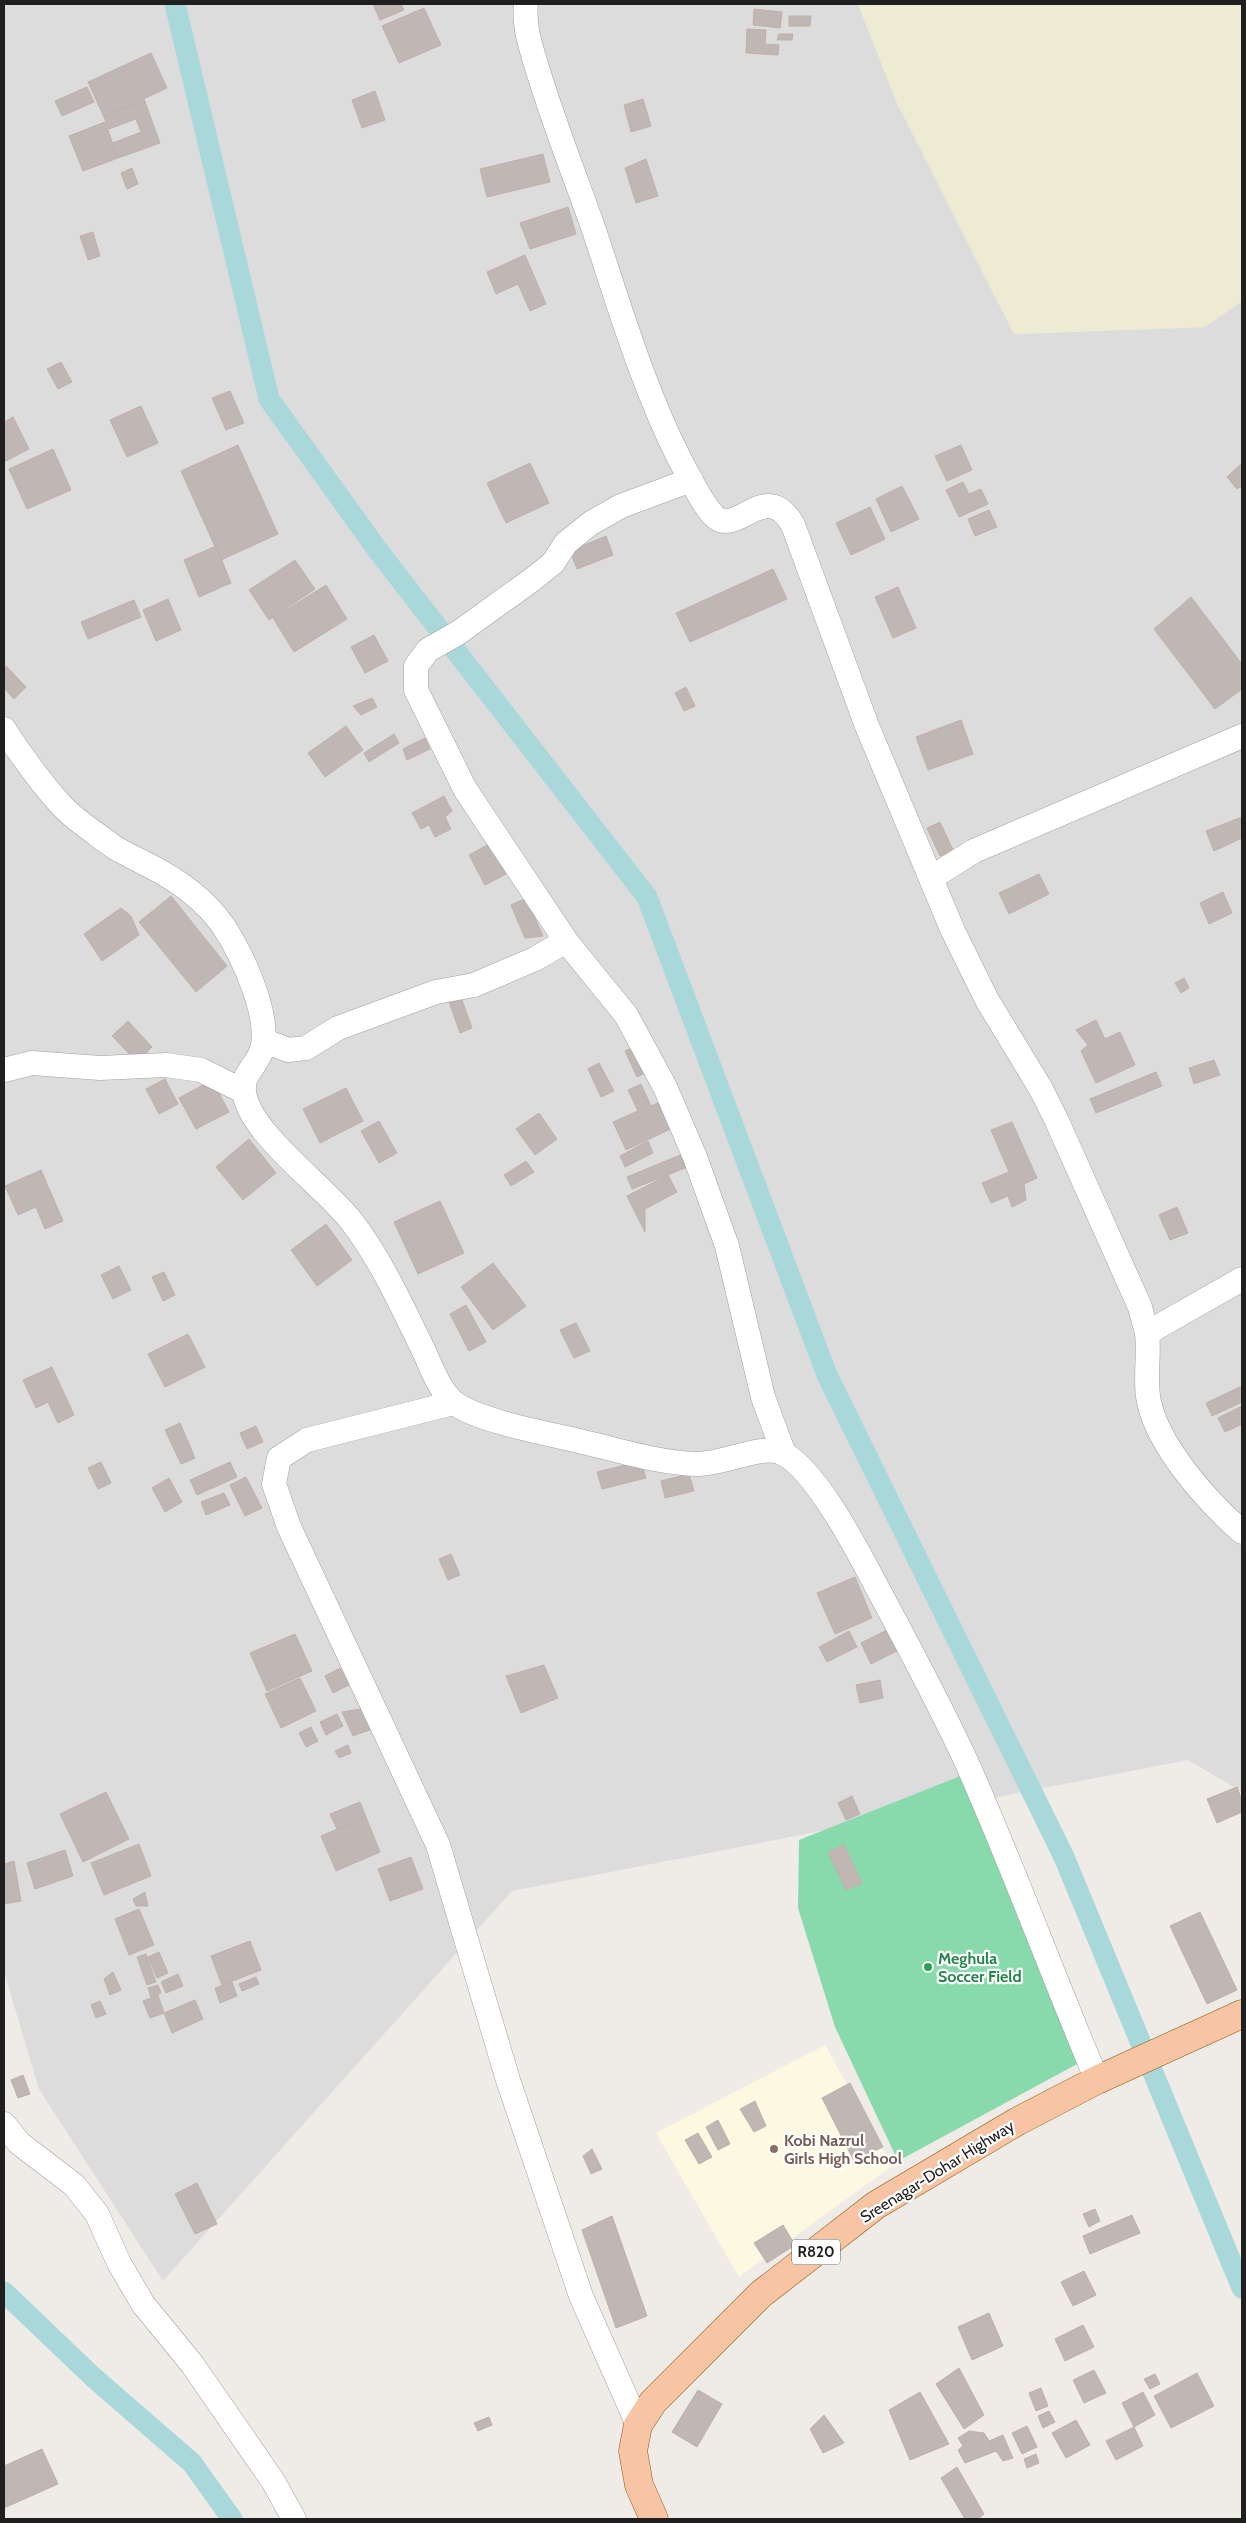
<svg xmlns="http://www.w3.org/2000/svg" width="1246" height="2523" font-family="Cabin,sans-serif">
<rect width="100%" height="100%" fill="#efebe6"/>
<polygon fill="#dddcdc" points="4,4 858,4 897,103 1014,334 1205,327 1242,301 1242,1792 1188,1760 512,1891 163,2281 39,2089 4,1972"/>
<polygon fill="#fdf9e1" points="825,2045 892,2166 739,2277 656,2133"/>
<polygon fill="#edebd2" points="858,4 1242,4 1242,301 1205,327 1014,334 897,103"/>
<polygon fill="#88daad" points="963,1775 1079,2063 898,2161 835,2027 798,1908 799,1840"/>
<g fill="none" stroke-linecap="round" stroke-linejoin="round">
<g stroke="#a9d8db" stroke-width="21">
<polyline points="175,4 269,399 379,552 647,897 827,1375 1064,1857 1242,2288"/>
<polyline points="4,2292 93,2377 192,2463 232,2519"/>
</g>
</g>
<g fill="#c0b6b3" stroke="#c0b0a9">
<polygon points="373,4 401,4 404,10 380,20"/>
<polygon points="424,8 441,45 399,63 382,26"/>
<polygon points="754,9 782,12 780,28 753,25"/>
<polygon points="789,16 811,16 810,26 789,26"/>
<polygon points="747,29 766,30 765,44 779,45 778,55 746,53"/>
<polygon points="779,34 793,34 792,40 777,40"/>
<polygon points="151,53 167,88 104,117 88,82"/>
<polygon points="87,87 94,102 62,116 55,101"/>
<polygon points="375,91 385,120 362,128 352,100"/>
<polygon points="144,99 160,143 118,158 113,143 141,132 136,119 109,129 104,117"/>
<polygon points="643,99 651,126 631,132 624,105"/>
<polygon points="105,122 118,158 83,171 69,136"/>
<polygon points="543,154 550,182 487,197 480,169"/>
<polygon points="646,159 658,196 636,203 625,168"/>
<polygon points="132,168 138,184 127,189 121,173"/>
<polygon points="568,207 576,234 530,249 520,223"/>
<polygon points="93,232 100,256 88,260 80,236"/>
<polygon points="525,255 546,304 530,311 518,284 496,294 487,272"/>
<polygon points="61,362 72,382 58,389 47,369"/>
<polygon points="230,391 244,423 226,430 212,398"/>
<polygon points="141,406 158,443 127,457 110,420"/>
<polygon points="13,417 29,449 4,462 4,422"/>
<polygon points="238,445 278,534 221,560 181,471"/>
<polygon points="961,445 972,470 947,481 935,456"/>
<polygon points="53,449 71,490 27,509 9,469"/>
<polygon points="530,463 549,503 506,523 487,483"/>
<polygon points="1242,463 1242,486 1237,489 1227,477"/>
<polygon points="963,482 969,494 981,489 988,504 959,517 946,490"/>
<polygon points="902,486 919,519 891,532 876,499"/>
<polygon points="870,507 885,539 851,555 836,523"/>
<polygon points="989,510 997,527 975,536 968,519"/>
<polygon points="606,536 613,555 577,569 570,551"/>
<polygon points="216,546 231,583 199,597 184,560"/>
<polygon points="295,560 315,589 269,620 249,590"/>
<polygon points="773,569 787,599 690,642 676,613"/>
<polygon points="326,585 347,619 294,652 273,618"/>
<polygon points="898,587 916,628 893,638 875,597"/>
<polygon points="1191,597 1242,664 1242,689 1215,709 1154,629"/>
<polygon points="168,599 181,630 156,641 143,610"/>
<polygon points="134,600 141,617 88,639 81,622"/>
<polygon points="374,635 388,661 365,673 351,647"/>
<polygon points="6,666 26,687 14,699 4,688"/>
<polygon points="686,687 695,706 684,711 675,693"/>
<polygon points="372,698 377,707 361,715 353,706"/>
<polygon points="961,720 973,754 928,770 916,737"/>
<polygon points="346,726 363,750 325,777 308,753"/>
<polygon points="394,734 399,743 369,762 364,753"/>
<polygon points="425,738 430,749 407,760 403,749"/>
<polygon points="444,796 452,811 445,817 451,829 435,837 429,825 421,829 412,813"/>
<polygon points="1242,817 1242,838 1214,851 1206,831"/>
<polygon points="940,822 953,850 940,856 927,828"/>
<polygon points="491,843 508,873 485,885 469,855"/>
<polygon points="1039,874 1049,894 1009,914 999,893"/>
<polygon points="1223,892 1232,913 1209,924 1200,903"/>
<polygon points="171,896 227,966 196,992 139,922"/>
<polygon points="526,898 543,936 525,938 511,905"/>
<polygon points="121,908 131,916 139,935 102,961 84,934"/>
<polygon points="1184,978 1189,988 1181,993 1175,983"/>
<polygon points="461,997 472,1028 460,1033 449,1002"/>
<polygon points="1096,1020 1105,1039 1120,1032 1135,1065 1096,1083 1081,1051 1088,1045 1076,1030"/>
<polygon points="128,1021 152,1047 137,1062 112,1036"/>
<polygon points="635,1046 647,1072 637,1077 625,1051"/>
<polygon points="1214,1060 1220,1075 1194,1084 1189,1068"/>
<polygon points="599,1063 614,1091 601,1097 588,1069"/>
<polygon points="1156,1072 1162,1086 1096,1113 1090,1099"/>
<polygon points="165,1079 178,1104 159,1114 146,1089"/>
<polygon points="212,1080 229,1112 196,1129 179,1098"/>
<polygon points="641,1084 651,1106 665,1100 677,1126 626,1150 613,1122 638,1111 628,1090"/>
<polygon points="346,1088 363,1121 320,1143 303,1109"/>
<polygon points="539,1113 557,1139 535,1155 516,1129"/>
<polygon points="379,1121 397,1153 379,1163 361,1131"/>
<polygon points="1012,1122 1037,1178 1024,1184 1026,1200 1012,1207 1008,1196 991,1203 982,1183 1009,1172 991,1130"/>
<polygon points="249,1139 276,1173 243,1200 216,1167"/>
<polygon points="648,1141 653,1153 625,1167 620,1156"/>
<polygon points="685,1153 690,1166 632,1189 627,1177"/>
<polygon points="526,1161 534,1172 511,1186 504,1175"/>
<polygon points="41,1170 63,1221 45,1229 36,1207 18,1215 5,1186"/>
<polygon points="668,1175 677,1192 645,1209 645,1232 627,1196"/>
<polygon points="440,1201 464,1253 418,1274 394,1222"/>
<polygon points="1177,1207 1188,1233 1170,1240 1159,1215"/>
<polygon points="326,1224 352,1260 317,1286 291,1250"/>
<polygon points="493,1263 526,1306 493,1330 461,1287"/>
<polygon points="119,1266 131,1290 113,1299 101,1275"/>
<polygon points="164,1272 175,1295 163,1301 152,1277"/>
<polygon points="466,1305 486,1342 469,1351 450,1314"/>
<polygon points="576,1323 590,1351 574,1358 560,1330"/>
<polygon points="188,1334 205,1367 165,1387 148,1354"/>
<polygon points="52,1367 74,1415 58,1423 48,1402 36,1408 23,1380"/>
<polygon points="1242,1386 1242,1402 1212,1416 1206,1403"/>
<polygon points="1242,1406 1242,1424 1225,1432 1218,1418"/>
<polygon points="180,1423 195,1458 181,1464 165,1430"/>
<polygon points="256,1426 263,1442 247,1449 240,1433"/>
<polygon points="641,1461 646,1478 602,1489 597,1472"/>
<polygon points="101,1462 111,1483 98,1489 88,1468"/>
<polygon points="230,1462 237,1477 197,1495 190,1480"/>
<polygon points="689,1474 694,1491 665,1498 661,1481"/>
<polygon points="246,1477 262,1508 245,1516 230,1485"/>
<polygon points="169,1478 182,1502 165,1512 152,1488"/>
<polygon points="224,1493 230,1505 206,1515 201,1502"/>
<polygon points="451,1554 460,1575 448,1580 439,1559"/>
<polygon points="855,1577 872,1618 835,1634 817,1593"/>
<polygon points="891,1628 901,1649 871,1664 861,1643"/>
<polygon points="849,1631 857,1647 827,1662 819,1647"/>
<polygon points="295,1634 312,1671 267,1691 250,1653"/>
<polygon points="544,1665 558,1698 521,1713 506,1676"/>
<polygon points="340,1668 349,1685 333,1693 325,1676"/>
<polygon points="300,1678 316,1711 281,1728 265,1694"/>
<polygon points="880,1680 883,1698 860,1703 856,1685"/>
<polygon points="366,1708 375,1728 353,1736 342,1712"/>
<polygon points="337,1714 343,1726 326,1735 320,1722"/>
<polygon points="311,1727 318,1741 306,1747 299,1733"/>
<polygon points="348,1745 351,1753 339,1758 335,1751"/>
<polygon points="1237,1787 1242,1801 1242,1812 1217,1823 1207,1799"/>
<polygon points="106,1792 129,1839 83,1862 60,1814"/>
<polygon points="852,1796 860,1814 846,1820 838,1803"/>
<polygon points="360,1802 366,1817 337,1829 330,1814"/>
<polygon points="366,1817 380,1852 336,1871 321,1836"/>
<polygon points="139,1844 151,1876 104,1895 91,1863"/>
<polygon points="844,1845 862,1883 846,1890 828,1852"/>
<polygon points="65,1850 73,1876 35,1889 27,1863"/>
<polygon points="411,1857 423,1889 390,1901 378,1869"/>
<polygon points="14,1861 21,1901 4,1904 4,1864"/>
<polygon points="145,1892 148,1906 136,1906 133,1899"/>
<polygon points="139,1909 154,1945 129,1955 115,1919"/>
<polygon points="1200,1912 1237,1990 1207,2004 1170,1926"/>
<polygon points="250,1941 261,1970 222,1985 211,1956"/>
<polygon points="159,1952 168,1973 157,1978 148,1957"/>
<polygon points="146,1954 156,1982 147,1985 137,1957"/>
<polygon points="113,1972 121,1990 110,1995 104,1979"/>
<polygon points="178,1974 183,1986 166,1993 161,1982"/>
<polygon points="256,1977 259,1984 242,1991 239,1984"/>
<polygon points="232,1982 237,1996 220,2003 215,1988"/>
<polygon points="158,1985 161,1993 151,1997 148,1988"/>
<polygon points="158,1995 164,2013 150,2018 143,2001"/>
<polygon points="195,2000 203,2019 172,2033 164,2013"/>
<polygon points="100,2001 106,2014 96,2018 91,2005"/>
<polygon points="23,2075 30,2094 18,2098 11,2080"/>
<polygon points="850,2083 883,2147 854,2161 822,2098"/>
<polygon points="755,2101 766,2126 754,2132 740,2109"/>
<polygon points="718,2120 730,2144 718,2150 706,2127"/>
<polygon points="698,2133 712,2157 699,2164 685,2140"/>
<polygon points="592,2149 602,2169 591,2174 583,2156"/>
<polygon points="197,2183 217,2224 195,2234 175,2194"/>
<polygon points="1095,2209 1100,2221 1089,2227 1083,2214"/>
<polygon points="1132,2215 1140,2233 1090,2254 1083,2236"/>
<polygon points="612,2216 647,2316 616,2328 582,2230"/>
<polygon points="783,2225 795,2245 767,2263 754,2243"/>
<polygon points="1084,2271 1096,2295 1073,2306 1061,2282"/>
<polygon points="989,2313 1003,2346 972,2360 958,2327"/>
<polygon points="1083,2325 1094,2347 1065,2361 1055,2339"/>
<polygon points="959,2368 984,2415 964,2429 936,2384"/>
<polygon points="1094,2370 1106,2393 1084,2403 1073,2380"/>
<polygon points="1197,2373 1214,2406 1171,2428 1154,2396"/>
<polygon points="1155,2374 1160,2384 1150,2389 1144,2379"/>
<polygon points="1041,2388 1048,2406 1036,2411 1029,2393"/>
<polygon points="698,2390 722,2404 697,2447 672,2432"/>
<polygon points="920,2392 949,2444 910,2460 889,2410"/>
<polygon points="1143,2392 1155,2415 1134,2427 1122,2403"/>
<polygon points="1049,2411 1055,2422 1043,2428 1038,2416"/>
<polygon points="824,2415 844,2443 823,2453 810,2429"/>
<polygon points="489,2417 492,2425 478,2431 474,2423"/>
<polygon points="1076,2420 1090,2445 1066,2458 1052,2433"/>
<polygon points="1027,2426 1037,2447 1022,2454 1012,2433"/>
<polygon points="1134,2427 1143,2446 1116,2460 1106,2441"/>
<polygon points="969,2431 984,2433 996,2451 965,2463 958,2450 963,2446 958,2438"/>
<polygon points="1003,2435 1013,2458 1003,2461 989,2441"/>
<polygon points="42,2449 58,2484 4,2508 4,2466"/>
<polygon points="1036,2454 1039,2463 1027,2468 1024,2459"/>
<polygon points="957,2467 984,2514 978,2519 965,2519 941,2478"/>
</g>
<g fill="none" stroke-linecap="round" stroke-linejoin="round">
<g stroke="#a0a0a0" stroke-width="25">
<g id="minor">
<path d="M526,4c-3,24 7,50 14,73 16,52 36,102 54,153 26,78 49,157 86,230 10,18 19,39 33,55 24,25 52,-39 80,10l74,201 86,205 34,69 54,89 15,30 84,188c2,9 5,17 7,26 3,23 -3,46 2,69 10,46 59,100 93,130"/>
<polyline points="691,480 621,506 591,523 566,543 553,563 533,579 458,633 428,650 416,666 416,690 465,789 566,941 626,1015 665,1087 695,1157 727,1246 763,1397 784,1454"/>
<path d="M4,729c17,26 36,53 58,77 14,15 35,28 52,41 11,7 23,12 34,18 28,14 55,33 74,59 19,28 49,91 40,125 -4,16 -20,24 -18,42 4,42 82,96 108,131 27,35 47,78 66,117 11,20 19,51 38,65 24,17 89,29 119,36 40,9 81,23 122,24 26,0 63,-19 83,-12 35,14 81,105 99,139 30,56 60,112 87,170 47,105 86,213 131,319"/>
<polyline points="931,878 974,851 1242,736"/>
<polyline points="265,1041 288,1050 306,1048 338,1028 436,992 474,985 535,959 566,941"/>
<polyline points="4,1070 32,1063 100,1068 166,1065 201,1070 243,1091"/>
<polyline points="1147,1333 1242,1279"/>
<polyline points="453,1403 307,1440 279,1458 274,1484 289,1527 438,1845 508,2080 581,2296 638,2425"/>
<polyline points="4,2124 19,2143 74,2185 97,2214 119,2263 143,2304 192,2364 273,2481 294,2519"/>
</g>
</g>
<g stroke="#934e08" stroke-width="29">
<polyline id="major" points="654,2519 639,2485 633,2451 638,2425 653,2402 761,2294 876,2205 1018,2121 1097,2080 1242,2014"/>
</g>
<use href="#minor" stroke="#fff" stroke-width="24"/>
<use href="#major" stroke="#f7c5a3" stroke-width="28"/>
</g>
<circle fill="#2e9e5b" stroke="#fff" stroke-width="2" cx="928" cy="1967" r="5"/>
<circle fill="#8d6e63" stroke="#fff" stroke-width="2" cx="774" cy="2149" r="5"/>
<g text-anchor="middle" stroke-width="4.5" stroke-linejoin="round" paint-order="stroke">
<rect fill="#fff" stroke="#626262" stroke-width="1" x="792" y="2239.5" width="48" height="25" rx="4"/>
<g font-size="15" font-weight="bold" fill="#1f1f1f">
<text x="816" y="2257">R820</text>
</g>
<g font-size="16" font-weight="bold" fill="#27864d" stroke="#fff" text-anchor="start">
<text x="938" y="1964">Meghula<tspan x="938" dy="18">Soccer Field</tspan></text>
</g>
<g font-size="16" font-weight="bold" fill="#785e54" stroke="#fff" text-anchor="start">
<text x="784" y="2146">Kobi Nazrul<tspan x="784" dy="18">Girls High School</tspan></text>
</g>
<g font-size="16" fill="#1f1f1f" stroke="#fff">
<text transform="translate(937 2171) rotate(-32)" y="6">Sreenagar-Dohar Highway</text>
</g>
</g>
<rect width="1246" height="2523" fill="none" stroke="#1f1f1f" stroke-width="10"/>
</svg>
